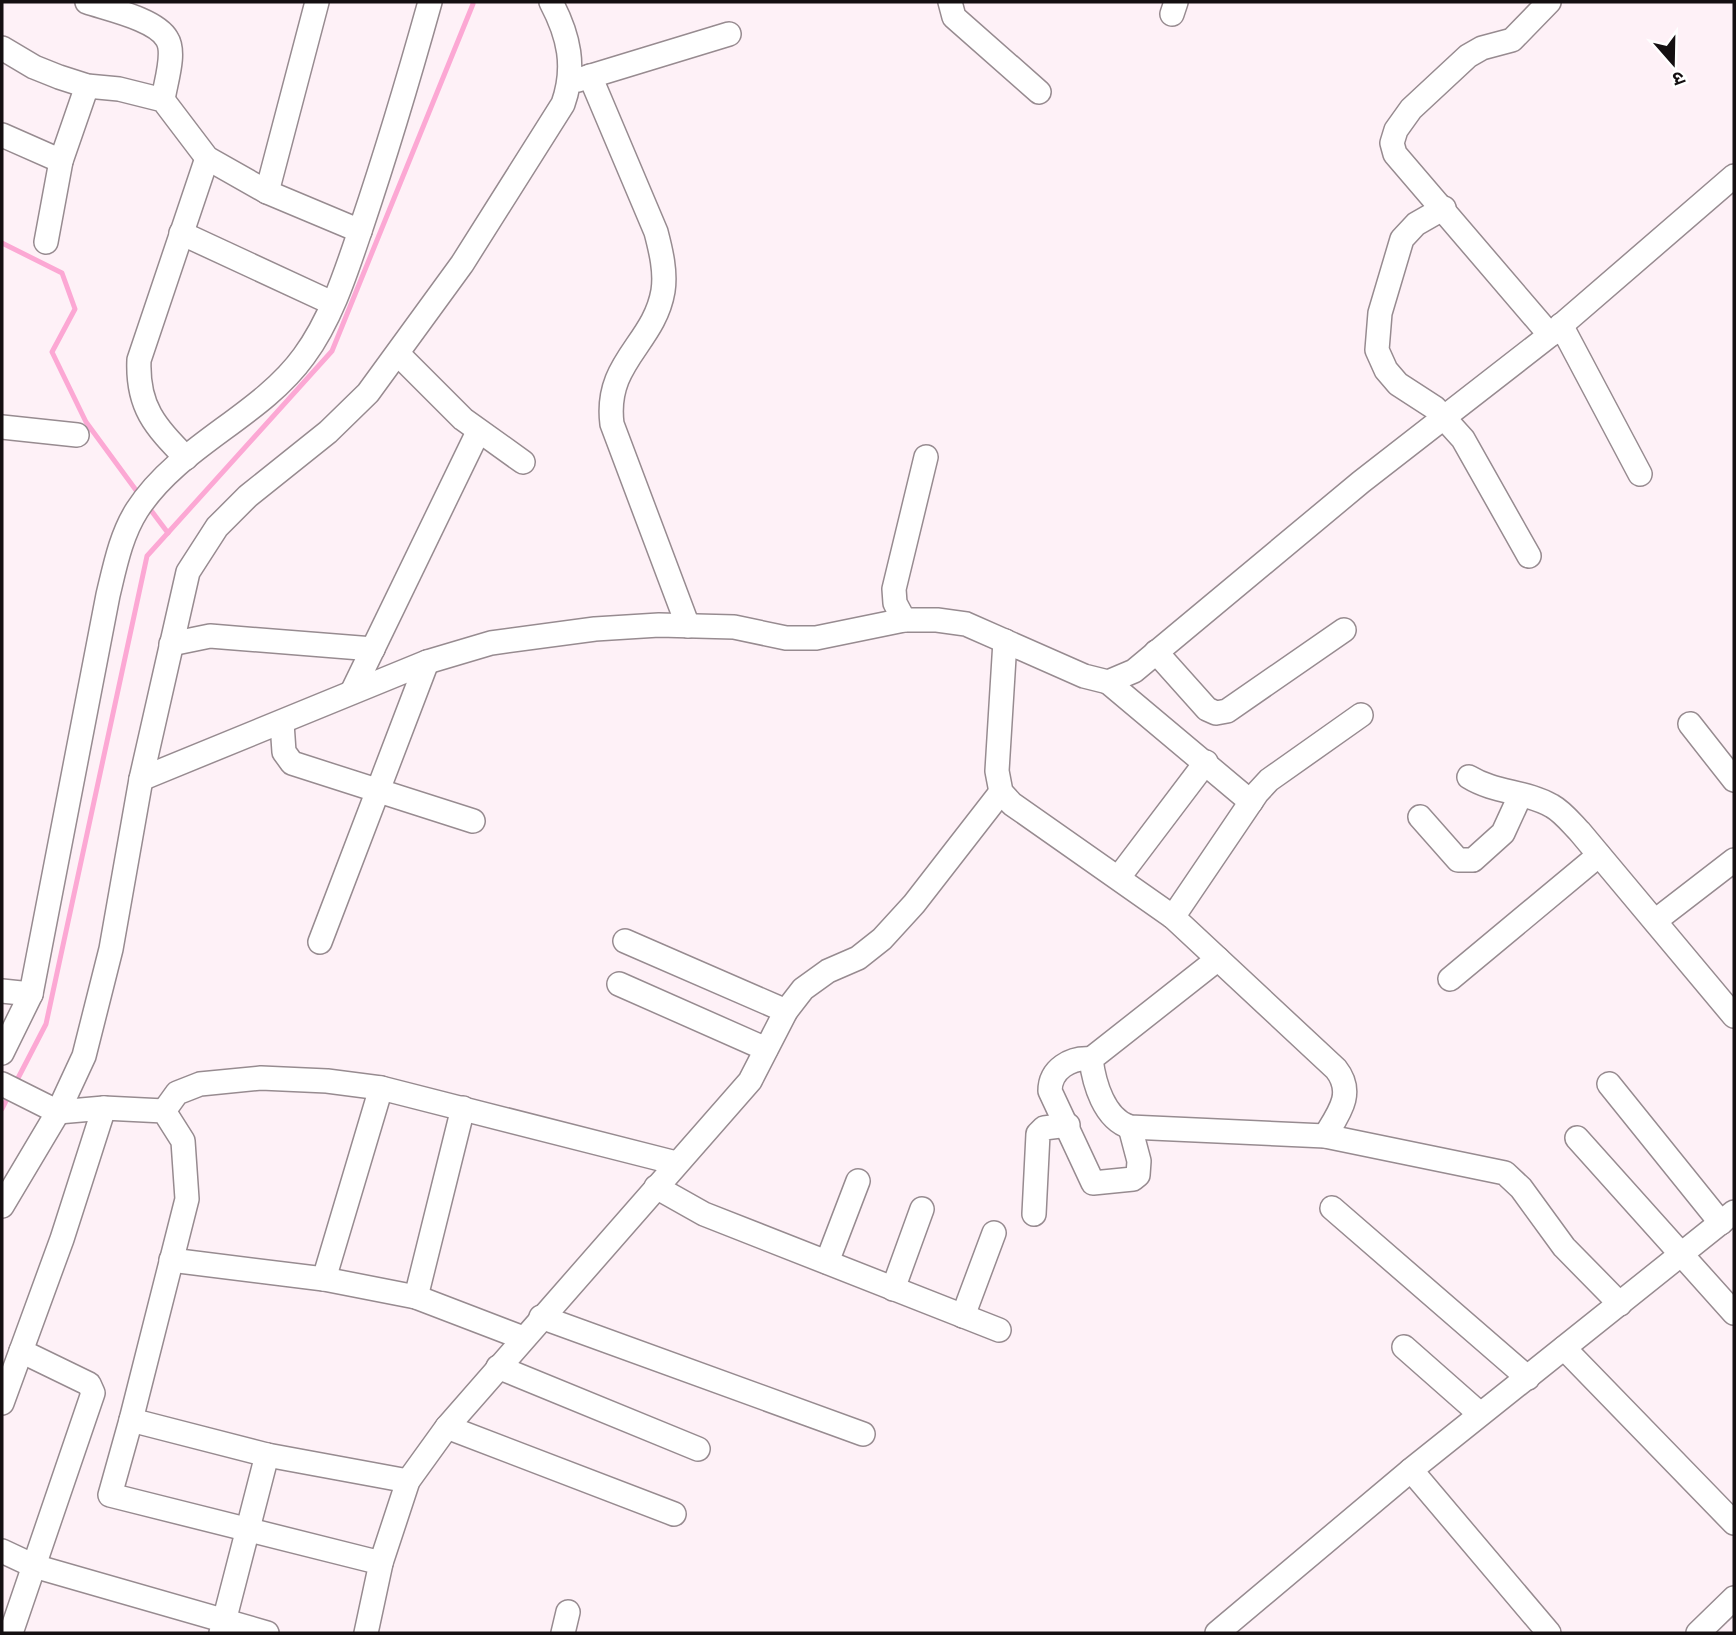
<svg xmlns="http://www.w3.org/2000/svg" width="1736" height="1635" font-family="Overpass,'Noto Sans Devanagari',sans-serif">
<rect width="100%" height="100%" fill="#fef1f7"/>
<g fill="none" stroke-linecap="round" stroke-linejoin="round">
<g stroke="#fca8d4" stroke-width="5">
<polyline points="2,243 62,273 75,309 52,352 86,422 141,497"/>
<polyline points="147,505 168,533"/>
<polyline points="15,1084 46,1024 147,556 332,351 473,4"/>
<polyline points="2,1109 10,1093"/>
</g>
<g stroke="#978b90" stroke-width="26">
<g id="minor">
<path d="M87,2c20,7 69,17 80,37 9,14 -2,45 -4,61"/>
<polyline points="950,2 954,17 1039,92"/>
<polyline points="1549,2 1512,40 1482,48 1468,56 1411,109 1396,130 1392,143 1395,154 1550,335"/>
<polyline points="1172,14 1176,2"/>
<polyline points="2,48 34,67 59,77 87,86 119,89 163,100 207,158 267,192 360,231"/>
<path d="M590,76l66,156c5,19 10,40 7,59 -9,53 -59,71 -51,133l76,202"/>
<polyline points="578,80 729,34"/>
<polyline points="2,135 61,161"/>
<polyline points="267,192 317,2"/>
<polyline points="1444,208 1416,224 1402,239 1380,313 1377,350 1386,370 1398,384 1435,408 1463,439 1529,556"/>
<polyline points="181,233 332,303"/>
<polyline points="46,242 61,161 87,86"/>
<polyline points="1561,325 1640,474"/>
<polyline points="398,354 463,419 523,462"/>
<polyline points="2,427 77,435"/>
<path d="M186,458c-31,-32 -49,-51 -47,-98l68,-202"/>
<polyline points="904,620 895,603 894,589 926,457"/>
<path d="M1005,641l-8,130 4,21 11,12 161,113 163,152c19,24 3,44 -11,67"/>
<polyline points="171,644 210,636 373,649"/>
<polyline points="1156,652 1207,709 1216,713 1227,711 1344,630"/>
<polyline points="1108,682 1251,802"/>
<polyline points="352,692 478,432"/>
<polyline points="282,723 284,752 292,763 473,821"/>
<polyline points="1690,724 1734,780"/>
<path d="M1469,777c26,16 57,14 83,29 11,6 20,18 28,26l154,184"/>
<polyline points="141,779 427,662 491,643 595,629 659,625 734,627 786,638 816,638 904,620 937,620 966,624 1084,676 1108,682 1134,671 1361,482 1550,335 1734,176"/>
<polyline points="1420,817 1458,860 1473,860 1503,833 1520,796"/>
<polyline points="1119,877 1206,762"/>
<polyline points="1173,917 1257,793 1269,780 1361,715"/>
<polyline points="1655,921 1734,860"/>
<polyline points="625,941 786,1011"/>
<polyline points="320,942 427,662"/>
<path d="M1218,959l-127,100c3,24 13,60 39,68l195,9 180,37 16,15 43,59 56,57"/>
<polyline points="1450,979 1599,855"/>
<polyline points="619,984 766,1049"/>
<polyline points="2,991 31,994"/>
<path d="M2,1053l29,-59 77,-399c7,-29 13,-60 29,-85 42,-65 123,-93 167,-154 28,-38 43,-87 58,-131 25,-74 47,-148 68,-223"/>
<path d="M1091,1059c-20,-2 -41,10 -41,32l43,92 40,-4 5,-4 1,-14 -9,-34"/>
<polyline points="2,1084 58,1112 104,1108 164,1111 183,1141 187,1199 131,1420 267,1455 408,1481"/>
<polyline points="1609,1084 1721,1223"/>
<polyline points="164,1111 177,1093 200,1084 261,1078 327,1081 381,1088 676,1163"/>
<polyline points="1577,1138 1734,1313"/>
<polyline points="656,1187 704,1214 999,1330"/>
<path d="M2,1206l56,-94 26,-56 27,-107 30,-170 47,-207 29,-45 31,-31 80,-64 40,-39 94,-129 101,-160c13,-37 6,-68 -12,-102"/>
<polyline points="1332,1208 1528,1378"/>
<polyline points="1034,1214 1038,1134 1044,1128 1068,1125"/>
<polyline points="171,1260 324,1279 416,1297 523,1338"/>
<polyline points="827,1262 858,1181"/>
<polyline points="324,1279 381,1088"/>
<polyline points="893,1289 922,1209"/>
<polyline points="416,1297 463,1108"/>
<polyline points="963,1316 994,1233"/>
<polyline points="541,1317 863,1434"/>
<polyline points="1404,1347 1480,1414"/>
<polyline points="1564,1348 1734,1523"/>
<polyline points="498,1367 698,1449"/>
<polyline points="2,1403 62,1239 104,1108"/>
<polyline points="131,1420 110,1495 381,1563"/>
<polyline points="447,1427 674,1514"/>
<polyline points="1411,1470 1549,1633"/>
<polyline points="2,1551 34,1566 267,1633"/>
<polyline points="11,1633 93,1393 89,1384 21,1351"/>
<polyline points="221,1633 267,1455"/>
<polyline points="366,1633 381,1563 408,1481 447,1427 750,1081 786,1011 803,989 828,971 858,958 882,939 914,904 1001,792"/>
<polyline points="563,1633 568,1612"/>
<polyline points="1217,1633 1411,1470 1734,1212"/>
<polyline points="1698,1633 1734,1598"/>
</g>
</g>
<use href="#minor" stroke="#fff" stroke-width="23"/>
</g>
<rect width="1736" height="1635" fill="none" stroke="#140f11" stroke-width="7"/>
<g transform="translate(1673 63) rotate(160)" stroke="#ffffff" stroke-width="5" paint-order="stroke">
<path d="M0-5L12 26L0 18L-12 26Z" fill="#140f11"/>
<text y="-10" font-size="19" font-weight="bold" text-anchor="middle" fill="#140f11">उ</text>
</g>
</svg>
